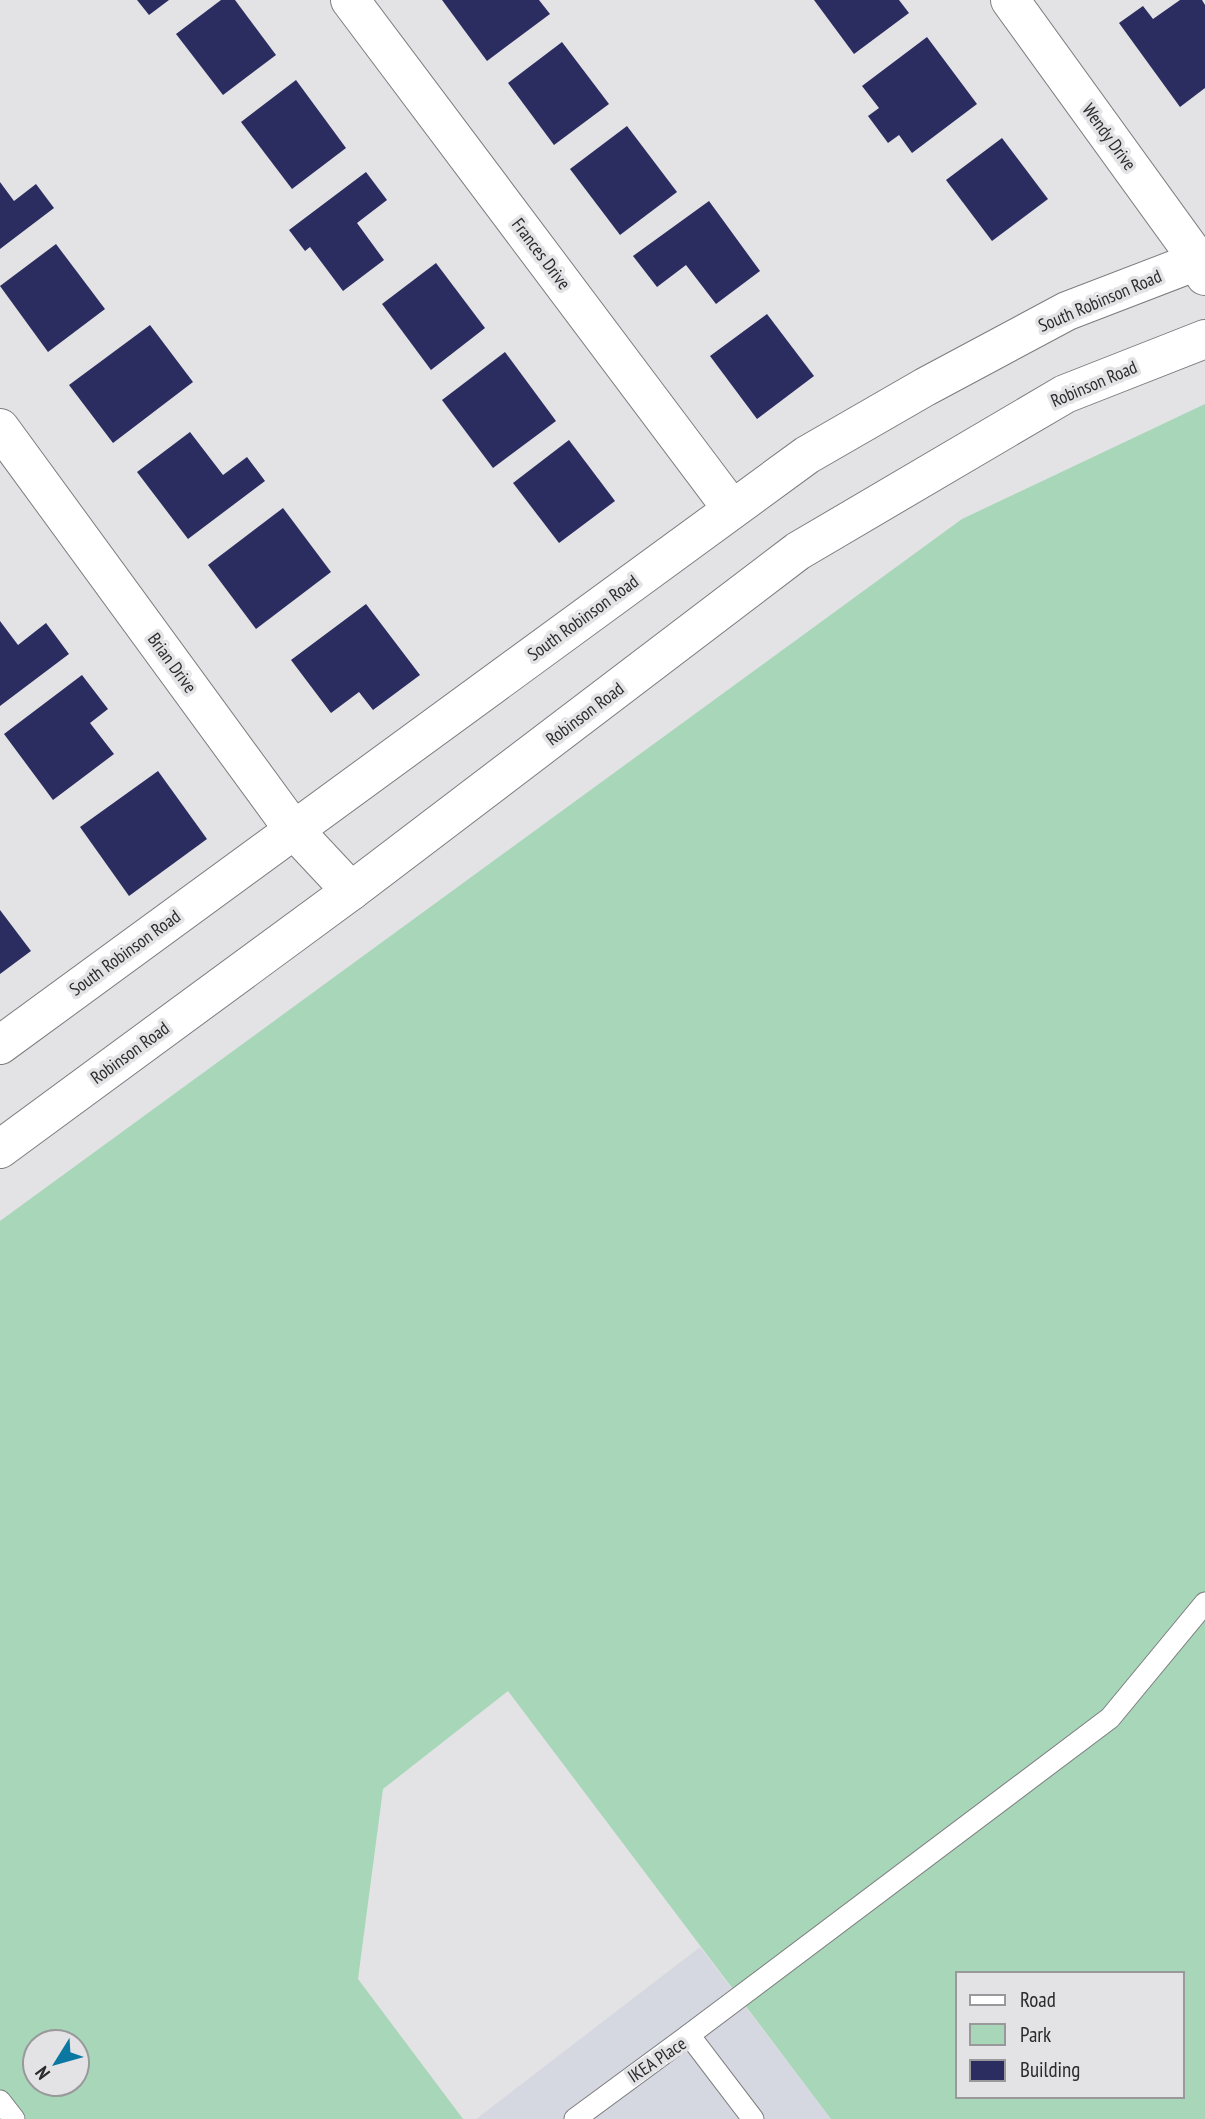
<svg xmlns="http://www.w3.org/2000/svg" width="1205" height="2119" font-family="'PT Sans Narrow',sans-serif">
<rect width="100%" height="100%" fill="#e3e3e6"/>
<polygon fill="#d6d8e1" points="700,1947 831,2119 476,2119"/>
<path fill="#a7d6b8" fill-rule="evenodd" d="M1205,404v1715h-374l-323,-428 -125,98 -25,190 105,140h-463v-898l962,-702zM958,1974h224v122h-224zM35,2042h42v42h-42z"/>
<g fill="#2b2d60">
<polygon points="137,0 169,0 149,15"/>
<polygon points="221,0 235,0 276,55 223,95 176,34"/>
<polygon points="442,0 539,0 550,14 487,61"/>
<polygon points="814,0 899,0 909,13 854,54"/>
<polygon points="1180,0 1202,0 1205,5 1205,88 1180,107 1119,23 1143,6 1153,19"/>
<polygon points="927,37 977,104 912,153 899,135 888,143 868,116 879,108 862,86"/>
<polygon points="562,42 609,104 554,145 508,83"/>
<polygon points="296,80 346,148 292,189 241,122"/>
<polygon points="627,126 677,192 620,235 570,169"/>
<polygon points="1002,138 1048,199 992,241 946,180"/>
<polygon points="366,172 387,200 357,223 384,260 343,291 310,247 305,251 289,230"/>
<polygon points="0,182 14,201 36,184 54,208 0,249"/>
<polygon points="709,201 760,271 716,304 686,265 657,287 633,256"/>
<polygon points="56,244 105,309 48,352 0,286"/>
<polygon points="436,263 485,328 431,370 382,304"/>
<polygon points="767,314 814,376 757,419 710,356"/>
<polygon points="150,325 193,382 113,443 69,385"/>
<polygon points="505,352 556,421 493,468 442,400"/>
<polygon points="190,432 223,475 247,457 265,481 188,539 137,472"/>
<polygon points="569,440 615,501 559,543 513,483"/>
<polygon points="283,508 331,572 256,629 208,565"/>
<polygon points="366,604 420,675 373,710 359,692 331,713 291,660"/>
<polygon points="0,621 18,645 46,623 69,654 0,706"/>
<polygon points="82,675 108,709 90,723 114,754 53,800 4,734"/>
<polygon points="158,771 207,839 129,896 80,827"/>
<polygon points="0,910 31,951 0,974"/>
</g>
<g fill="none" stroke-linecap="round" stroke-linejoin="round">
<g stroke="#7c7d7f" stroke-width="23">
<g id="lane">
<polyline points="689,2035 1110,1718 1205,1603"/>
<polyline points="0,2101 14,2119"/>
<polyline points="575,2119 689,2035 753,2119"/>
</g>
</g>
<g stroke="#7c7d7f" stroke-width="40">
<g id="street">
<polyline points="350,0 732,509"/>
<polyline points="1010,0 1198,260 1205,276"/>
<polyline points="0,428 293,829 351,891"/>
</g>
</g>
<g stroke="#7c7d7f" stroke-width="40">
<g id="secondary">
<polyline points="0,1045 807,455 925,387 1067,311 1205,258"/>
<polyline points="0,1149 351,891 798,551 1065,394 1205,339"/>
</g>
</g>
<use href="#lane" stroke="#fff" stroke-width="21"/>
<use href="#street" stroke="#fff" stroke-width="38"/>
<use href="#secondary" stroke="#fff" stroke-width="38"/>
</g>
<g text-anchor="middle" stroke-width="7" stroke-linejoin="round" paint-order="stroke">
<g font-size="18" fill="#2b2b2c" stroke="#e3e3e6">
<text transform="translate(1109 137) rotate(54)" y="6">Wendy Drive</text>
<text transform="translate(541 254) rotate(53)" y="6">Frances Drive</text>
<text transform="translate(1100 301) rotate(-23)" y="6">South Robinson Road</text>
<text transform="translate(1094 384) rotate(-23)" y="6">Robinson Road</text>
<text transform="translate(583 618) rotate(-36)" y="6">South Robinson Road</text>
<text transform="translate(172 663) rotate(54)" y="6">Brian Drive</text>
<text transform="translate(585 714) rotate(-37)" y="6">Robinson Road</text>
<text transform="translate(125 953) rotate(-36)" y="6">South Robinson Road</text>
<text transform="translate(130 1053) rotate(-36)" y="6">Robinson Road</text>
<text transform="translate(657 2060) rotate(-34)" y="6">IKEA Place</text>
</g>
</g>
<rect x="956" y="1972" width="228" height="126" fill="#e3e3e6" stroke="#99999c" stroke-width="2"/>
<rect x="970" y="1995" width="35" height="10" fill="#ffffff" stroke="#99999c" stroke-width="2"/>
<text x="1020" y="2007" font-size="21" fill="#2b2b2c">Road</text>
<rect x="970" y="2024" width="35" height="21" fill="#a7d6b8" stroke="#99999c" stroke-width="2"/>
<text x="1020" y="2042" font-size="21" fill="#2b2b2c">Park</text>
<rect x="970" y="2060" width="35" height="21" fill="#2b2d60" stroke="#99999c" stroke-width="2"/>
<text x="1020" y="2077" font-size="21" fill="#2b2b2c">Building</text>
<g transform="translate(56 2063) rotate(233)"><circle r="33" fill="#e3e3e6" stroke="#99999c" stroke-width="2"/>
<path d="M0-5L12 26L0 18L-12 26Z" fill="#0b78a2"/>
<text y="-10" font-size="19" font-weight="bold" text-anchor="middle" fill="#2b2b2c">N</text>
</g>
</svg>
